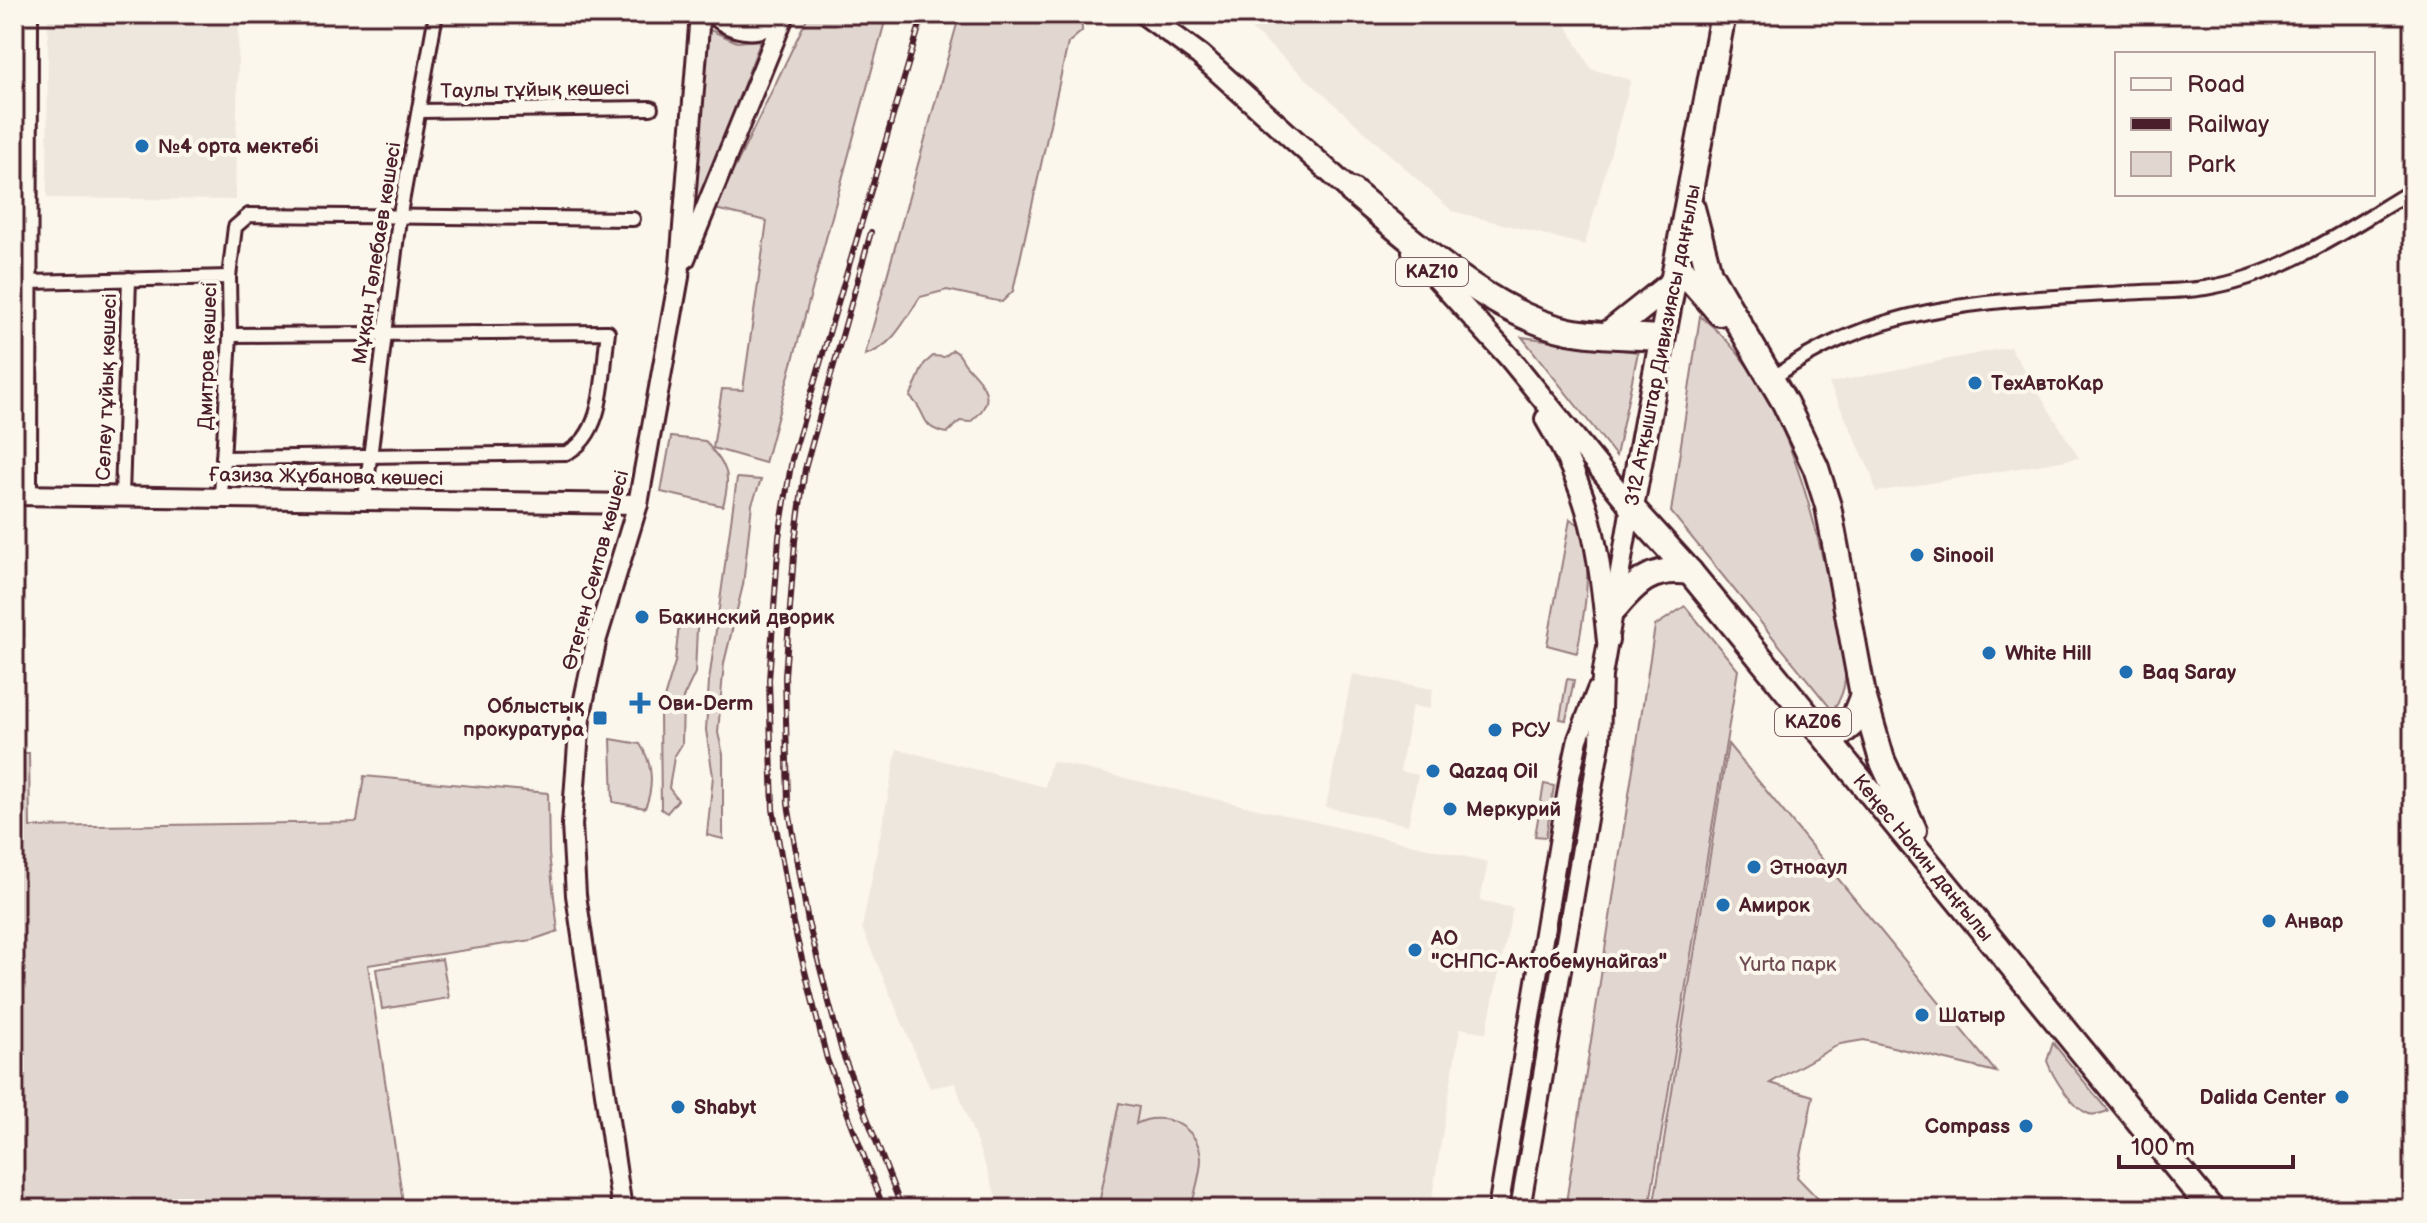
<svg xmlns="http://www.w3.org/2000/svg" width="2427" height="1223" font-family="'Balsamiq Sans',sans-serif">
<rect width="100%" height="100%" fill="#fbf7ec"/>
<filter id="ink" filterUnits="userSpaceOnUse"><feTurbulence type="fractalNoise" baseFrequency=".0125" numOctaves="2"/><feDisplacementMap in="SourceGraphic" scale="16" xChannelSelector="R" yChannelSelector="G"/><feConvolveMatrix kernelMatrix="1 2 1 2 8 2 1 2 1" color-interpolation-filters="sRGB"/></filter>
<g filter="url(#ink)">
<g fill="#eee7de">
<polygon points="48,14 239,14 235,200 47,198"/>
<polygon points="1235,14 1560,14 1591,69 1631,80 1585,245 1452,211"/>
<polygon points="2010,347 2079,458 1876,492 1871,473 1829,383"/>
<polygon points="1352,674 1433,689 1430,709 1412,706 1400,771 1418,775 1408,825 1326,807"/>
<polygon points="897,749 1045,787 1051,761 1488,862 1480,901 1513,908 1486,1033 1460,1028 1430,1209 1001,1209 955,1083 930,1088 862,928"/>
</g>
<g fill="#e2d7d0" stroke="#967b7e" stroke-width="2">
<polygon points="809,14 887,14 765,463 713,448 722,389 743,390 767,221 715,209"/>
<path d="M968,14h113l1,17 -14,12 -55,248 -11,11 -55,-12 -27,7c-15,23 -27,50 -55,58l92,-331z"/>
<polygon points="708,29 737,42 761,40 692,218"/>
<path d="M1700,316c83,63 115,198 134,296 6,33 23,70 -2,98l-161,-198z"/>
<polygon points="1522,337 1638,352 1616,456"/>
<path d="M953,350c8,4 7,7 12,14 17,20 36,34 5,58l-10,-1 -13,12c-29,-5 -18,-20 -37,-36l14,-33 9,-8 11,1z"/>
<path d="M671,437l34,4c22,27 27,31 18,65l-62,-14z"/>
<polygon points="737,478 761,480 752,504 743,585 724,663 721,696 718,733 723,754 723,839 707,835 713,776 706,730 709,681"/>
<path d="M1570,519l13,8c9,44 2,83 -6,126l-30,-8z"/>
<polygon points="14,605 23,605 24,636 14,636"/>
<polygon points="1685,606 1738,670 1649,1209 1565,1209 1655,626"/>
<polygon points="689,620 697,628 695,673 683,698 682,744 674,757 669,788 678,800 667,813 661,809 660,712 675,662 679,625"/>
<polygon points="1567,679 1574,680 1566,720 1560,719"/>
<path d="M611,739l29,5c13,19 14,43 5,64l-32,-6z"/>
<polygon points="1728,744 1996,1072 1864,1040 1840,1044 1770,1083 1813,1096 1797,1177 1828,1209 1653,1209"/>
<polygon points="14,753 29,753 30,827 357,822 364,776 548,793 549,854 558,931 532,940 368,965 404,1209 14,1209"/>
<polygon points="1544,784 1554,786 1546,837 1535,836"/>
<polygon points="442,959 449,998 382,1009 376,969"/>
<path d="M2053,1043l55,68c-6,2 -13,5 -19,3 -17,-6 -36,-37 -42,-53z"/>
<path d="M1119,1103l20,4 -3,17c27,-15 64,3 65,35 0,16 -7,34 -10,50h-93z"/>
</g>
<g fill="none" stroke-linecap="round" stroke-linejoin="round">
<g stroke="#4a1f2b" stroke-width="18">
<g id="street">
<polyline points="419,111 651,108"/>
<polyline points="29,282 229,277"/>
<path d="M1772,379c103,-78 231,-79 354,-86 26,-2 53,-1 79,-5 77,-12 142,-59 208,-98"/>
<path d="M223,458l343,-5c40,-18 36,-83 42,-121l-378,3"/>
<polyline points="122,496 129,279"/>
<polyline points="221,496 230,335 229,277 235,227 249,215 633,219"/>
<polyline points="365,499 399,219 436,14"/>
</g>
</g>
<g stroke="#4a1f2b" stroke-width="24">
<g id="secondary">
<path d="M714,14c19,18 50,23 68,0"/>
<polyline points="685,259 785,14"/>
<polyline points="27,494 28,14"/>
<polyline points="14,495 638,504"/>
<polyline points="622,1209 576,895 572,825 580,718 597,638 638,504 679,277 700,14"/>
<polyline points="1498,1209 1570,777 1578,739 1597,690"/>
<polyline points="1520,1209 1600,743 1602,676 1631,507"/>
</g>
</g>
<g stroke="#4a1f2b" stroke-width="26">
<g id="primary">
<polyline points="1144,14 1200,55 1362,201"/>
<polyline points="1413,252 1509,357 1631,507"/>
<path d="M1546,419c48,81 52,130 62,222"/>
</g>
</g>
<g stroke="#4a1f2b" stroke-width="30">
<g id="highway">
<path id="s1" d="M1723,14l-92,493 59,65 521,637"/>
<path d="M1352,191c59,49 140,124 217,140 30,6 62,5 93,7"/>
<polyline points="1692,208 1709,273 1785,403 1816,468 1828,506 1863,695 1882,760 1914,830"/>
<polyline points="1677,264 1720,313"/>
<polyline points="1607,335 1671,284"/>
<path d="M1614,609c23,-28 38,-42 76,-37"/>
<polyline points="1830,742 1851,725 1863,695"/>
</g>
</g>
<use href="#street" stroke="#fbf7ec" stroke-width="12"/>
<use href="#secondary" stroke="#fbf7ec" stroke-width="18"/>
<use href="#primary" stroke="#fbf7ec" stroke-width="20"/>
<use href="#highway" stroke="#fbf7ec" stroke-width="24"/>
<g stroke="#4a1f2b" stroke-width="6">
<g id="rail">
<polyline points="871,232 805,469 795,541 785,676 788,804 808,922 842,1052 902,1209"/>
<polyline points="884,1209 827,1059 793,923 773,809 769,680 779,537 792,459 923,14"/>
</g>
</g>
<use href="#rail" stroke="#fbf7ec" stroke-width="3" stroke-dasharray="9" stroke-linecap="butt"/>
</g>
</g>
<g fill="#1f6fb2" stroke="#fbf7ec" stroke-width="3">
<circle cx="142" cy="146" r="8"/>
<circle cx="1975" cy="383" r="8"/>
<circle cx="1917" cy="555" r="8"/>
<circle cx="642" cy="617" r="8"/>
<circle cx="1989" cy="653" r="8"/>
<circle cx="2126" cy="672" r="8"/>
<path d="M636 691h8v8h8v8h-8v8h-8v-8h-8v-8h8z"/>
<rect x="592" y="710" width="16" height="16" rx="4"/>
<circle cx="1495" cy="730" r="8"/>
<circle cx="1433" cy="771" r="8"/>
<circle cx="1450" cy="809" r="8"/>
<circle cx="1754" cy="867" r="8"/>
<circle cx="1723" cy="905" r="8"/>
<circle cx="2269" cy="921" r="8"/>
<circle cx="1415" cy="950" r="8"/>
<circle cx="1922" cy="1015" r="8"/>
<circle cx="2342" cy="1097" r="8"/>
<circle cx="678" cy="1107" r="8"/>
<circle cx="2026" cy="1126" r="8"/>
</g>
<g text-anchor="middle" stroke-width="8" stroke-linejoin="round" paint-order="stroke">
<g fill="#fbf7ec" stroke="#7f6065" stroke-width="2">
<rect x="1396" y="258" width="72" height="28" rx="6"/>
<rect x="1775" y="708" width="76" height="28" rx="6"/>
</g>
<g font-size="18" font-weight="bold" fill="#4a1f2b">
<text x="1432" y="278">KAZ10</text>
<text x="1813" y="728">KАZ06</text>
</g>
<g font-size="20" fill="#4a1f2b" stroke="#fbf7ec">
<text transform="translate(535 89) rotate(-1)" y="7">Таулы тұйық көшесі</text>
<text transform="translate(376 253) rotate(-81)" y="7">Мұқан Төлебаев көшесі</text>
<text transform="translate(1662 345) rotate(-79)" y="7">312 Атқыштар Дивизиясы даңғылы</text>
<text transform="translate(207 356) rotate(-88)" y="7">Дмитров көшесі</text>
<text transform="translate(106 387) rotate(-88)" y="7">Селеу тұйық көшесі</text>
<text transform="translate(326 476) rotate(1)" y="7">Ғазиза Жұбанова көшесі</text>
<text transform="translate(595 570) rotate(-75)" y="7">Өтеген Сеитов көшесі</text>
<text dy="7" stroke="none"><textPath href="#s1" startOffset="958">Кеңес Нокин даңғылы</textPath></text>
</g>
<g font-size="20" font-weight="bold" fill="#4a1f2b" stroke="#fbf7ec" text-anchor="start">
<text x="158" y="153">№4 орта мектебі</text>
<text x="1991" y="390">ТехАвтоКар</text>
<text x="1933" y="562">Sinooil</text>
<text x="658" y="624">Бакинский дворик</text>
<text x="2005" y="660">White Hill</text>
<text x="2142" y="679">Baq Saray</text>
<text x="658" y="710">Ови-Derm</text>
<text x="584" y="713" text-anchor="end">Облыстық<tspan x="584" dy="23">прокуратура</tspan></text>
<text x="1511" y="737">РСУ</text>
<text x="1449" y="778">Qazaq Oil</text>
<text x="1466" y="816">Меркурий</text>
<text x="1770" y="874">Этноаул</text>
<text x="1739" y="912">Амирок</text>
<text x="2285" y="928">Анвар</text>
<text x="1431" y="945">АО<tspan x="1431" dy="23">"СНПС-Актобемунайгаз"</tspan></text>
<text x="1938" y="1022">Шатыр</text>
<text x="2326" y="1104" text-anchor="end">Dalida Center</text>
<text x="694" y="1114">Shabyt</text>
<text x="2010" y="1133" text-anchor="end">Compass</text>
</g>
<g font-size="20" fill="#704d54" stroke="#fbf7ec">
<text x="1788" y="971">Yurta парк</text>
</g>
</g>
<rect width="2427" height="1223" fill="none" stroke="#fbf7ec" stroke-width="48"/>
<rect x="24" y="24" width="2379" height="1175" fill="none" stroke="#4a1f2b" stroke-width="3" filter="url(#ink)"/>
<rect x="2115" y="52" width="260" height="144" fill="#fbf7ec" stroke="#b4a19f" stroke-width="2"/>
<rect x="2131" y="78" width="40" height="12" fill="#fbf7ec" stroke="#b4a19f" stroke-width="2"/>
<text x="2187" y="92" font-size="24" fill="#4a1f2b">Road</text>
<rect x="2131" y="118" width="40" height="12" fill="#4a1f2b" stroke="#b4a19f" stroke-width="2"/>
<text x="2187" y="132" font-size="24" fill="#4a1f2b">Railway</text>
<rect x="2131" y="152" width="40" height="24" fill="#e2d7d0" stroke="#b4a19f" stroke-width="2"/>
<text x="2187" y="172" font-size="24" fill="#4a1f2b">Park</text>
<path d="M2119 1155v12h174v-12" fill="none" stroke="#4a1f2b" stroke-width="4"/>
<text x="2131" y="1155" font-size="24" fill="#4a1f2b" stroke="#fbf7ec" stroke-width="6" paint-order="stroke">100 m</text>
</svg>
